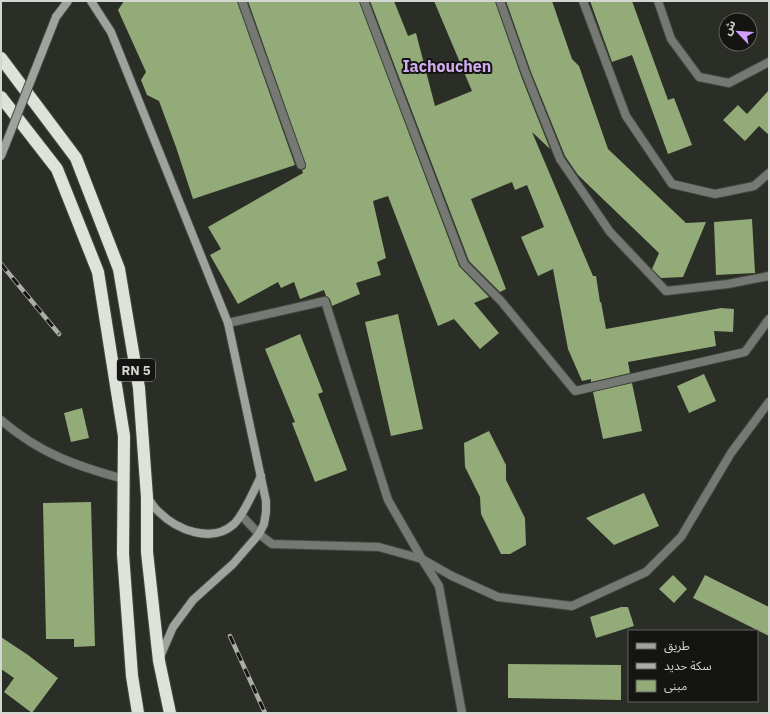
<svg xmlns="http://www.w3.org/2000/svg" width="770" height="714" font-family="'IBM Plex Sans','Noto Sans Arabic',sans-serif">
<rect width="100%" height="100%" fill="#2a2e26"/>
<g fill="#93ab78">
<polygon points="124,1 237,1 295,165 193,199 176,147 159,101 147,95 141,80 146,72 118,10"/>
<polygon points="248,1 359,1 459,266 489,297 474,303 499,333 480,349 454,319 438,326 388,196 373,201 386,258 377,262 381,275 356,283 360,294 332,306 330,299 326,296 324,290 300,299 294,282 281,288 278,282 238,304 210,255 221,249 208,227 303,173 302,170 305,169 306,166"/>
<polygon points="370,1 394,1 408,36 416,33 435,106 472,91 434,1 495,1 521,76 550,149 532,132 593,276 596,276 600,302 601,302 606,329 721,308 734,309 733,332 714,331 716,346 628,362 630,373 591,382 591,379 582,381 568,349 553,269 538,276 521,237 544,227 527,185 515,190 512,182 471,199 506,289 500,292 469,261"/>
<polygon points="506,1 552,1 572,59 579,66 608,149 686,223 706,222 683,277 661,278 652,269 659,253 578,175 565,156 531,72"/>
<polygon points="590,1 632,1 668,100 674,98 692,145 668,154 632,55 612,62"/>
<polygon points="769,90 769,135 759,126 745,141 723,120 738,105 747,114"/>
<polygon points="752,219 755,273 716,275 714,222"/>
<polygon points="398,314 423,429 391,436 365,322"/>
<polygon points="300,334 323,392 318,394 347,470 315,482 292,423 295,422 265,349"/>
<polygon points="704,374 716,401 689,413 677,386"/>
<polygon points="632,383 642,431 603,439 593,392"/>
<polygon points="82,408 89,438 71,442 64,413"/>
<polygon points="489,431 506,465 506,480 525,518 526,545 510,554 501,554 481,514 480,497 465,467 464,443"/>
<polygon points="644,493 659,526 614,545 586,518"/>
<polygon points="91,502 95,646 74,647 74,639 46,639 43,503"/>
<polygon points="673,575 687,589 674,603 659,589"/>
<polygon points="705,575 769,607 769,636 693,598"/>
<polygon points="621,607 628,607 634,626 596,638 590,617"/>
<polygon points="1,637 28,655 58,678 32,713 4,692 14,678 1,669"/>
<polygon points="508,664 621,665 621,700 508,698"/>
</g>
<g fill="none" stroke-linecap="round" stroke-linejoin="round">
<g stroke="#454941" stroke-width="10">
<g id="street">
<polyline points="242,1 301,165"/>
<polyline points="364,1 464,264 501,301 575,391 745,352 769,319"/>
<polyline points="500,1 526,74 560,159 610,232 666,291 728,284 769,276"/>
<polyline points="583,1 626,116 672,184 715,194 754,186 769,173"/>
<polyline points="658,1 671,39 699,77 729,83 769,62"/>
<polyline points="228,323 325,301 388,500 422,559 439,586 462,713"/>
<path d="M1,420c38,33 75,46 123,59"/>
<polyline points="241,515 259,534 272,544 379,547 422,559 452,576 498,597 572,606 646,572 681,537 731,453 769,402"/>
</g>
</g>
<g stroke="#454941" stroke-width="10">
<g id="secondary">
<polyline points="91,1 111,32 228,323 266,501 266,512 264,524 259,534 233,564 193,600 173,627 160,657"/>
<polyline points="56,17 68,1"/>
<path d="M147,497c4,5 7,11 12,15 18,18 53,32 75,12 11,-11 20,-34 27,-48"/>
</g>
</g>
<g stroke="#454941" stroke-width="14">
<g id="highway">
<polyline points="1,58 76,158 119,269 139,388 147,497 147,552 159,661 170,713"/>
<polyline points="1,97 57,169 98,272 124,436 123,554 132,676 138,713"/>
</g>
</g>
<use href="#street" stroke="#767874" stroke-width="8"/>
<use href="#secondary" stroke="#a0a39d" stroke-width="8"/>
<use href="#highway" stroke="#dee3d9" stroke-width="12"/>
<g stroke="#abada7" stroke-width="4.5">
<g id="rail">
<polyline points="1,264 59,334"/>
<polyline points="230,636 265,713"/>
</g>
</g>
<use href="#rail" stroke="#141512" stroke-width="3" stroke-dasharray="9" stroke-linecap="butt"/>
<g stroke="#454941" stroke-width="10" stroke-linecap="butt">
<polyline id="secondary-bridge" points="1,156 56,17"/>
</g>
<use href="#secondary-bridge" stroke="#a0a39d" stroke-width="8"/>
</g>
<g text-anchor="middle" stroke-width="4" stroke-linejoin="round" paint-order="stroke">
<rect fill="#141512" stroke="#9a9c98" stroke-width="1" x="117" y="359" width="38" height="22" rx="3"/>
<g font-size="13" font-weight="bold" fill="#d4d6d1">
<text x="136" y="375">RN 5</text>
</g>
<g font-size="16" font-weight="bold" fill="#d1adf0" stroke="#141512">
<text x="447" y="72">Iachouchen</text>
</g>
</g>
<rect width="770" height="714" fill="none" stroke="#d4d6d1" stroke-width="4"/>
<rect x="628" y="630" width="130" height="72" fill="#141512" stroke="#61625e"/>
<rect x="636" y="643" width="20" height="6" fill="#a0a39d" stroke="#61625e"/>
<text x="664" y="650" font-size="12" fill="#d4d6d1">طريق</text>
<rect x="636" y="663" width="20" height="6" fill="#abada7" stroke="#61625e"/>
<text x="664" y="670" font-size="12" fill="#d4d6d1">سكة حديد</text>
<rect x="636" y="680" width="20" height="12" fill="#93ab78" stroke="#61625e"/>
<text x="664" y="690" font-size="12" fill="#d4d6d1">مبنى</text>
<g transform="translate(738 32) rotate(295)"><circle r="19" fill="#141512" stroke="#61625e"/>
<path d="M0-3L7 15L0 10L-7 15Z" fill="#d29dfd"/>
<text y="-6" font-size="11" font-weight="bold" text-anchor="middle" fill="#d4d6d1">ش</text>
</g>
</svg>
